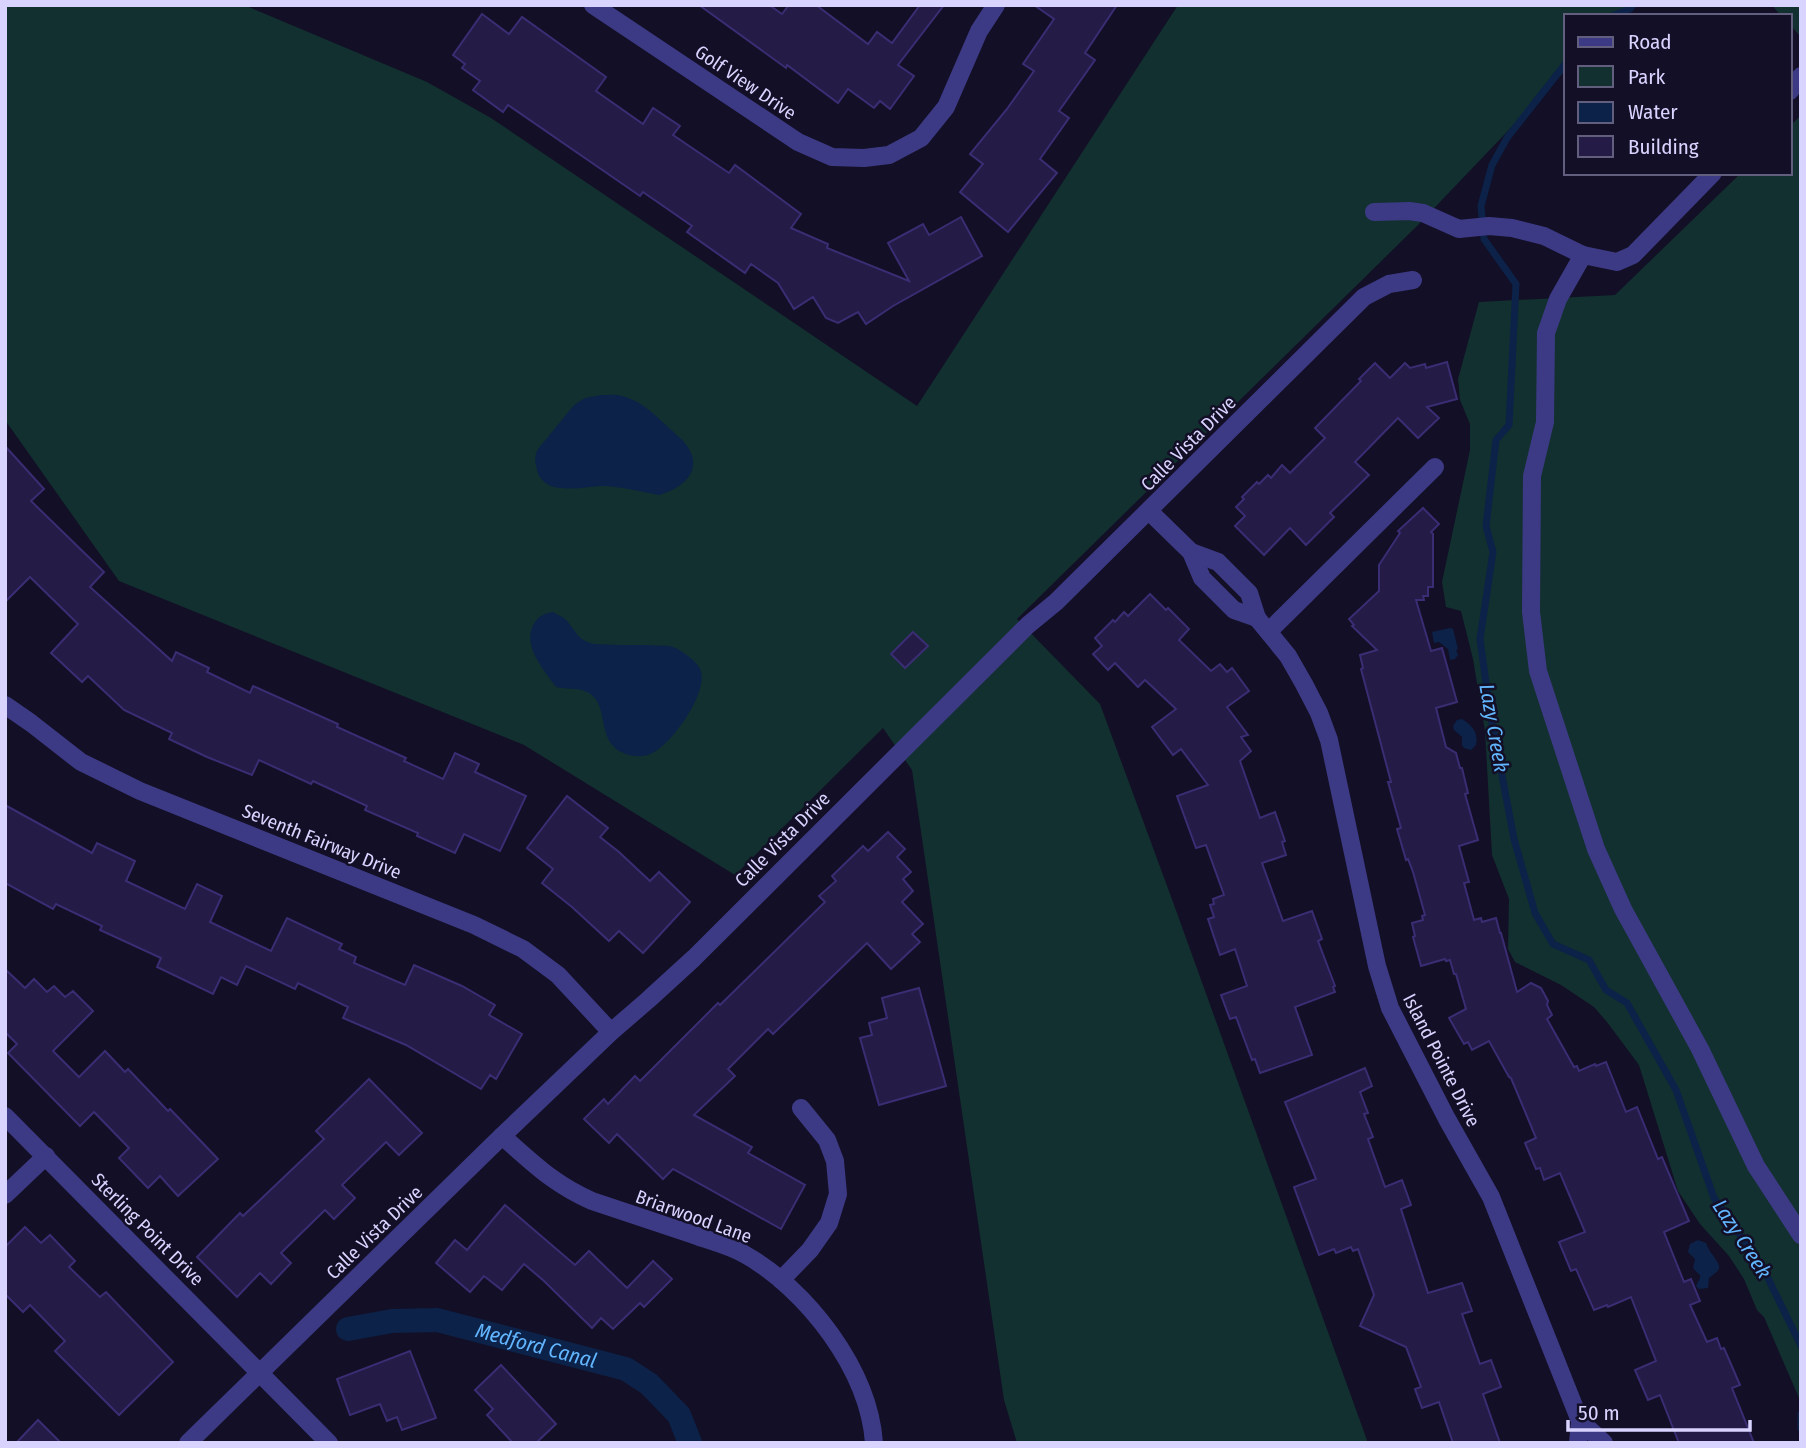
<svg xmlns="http://www.w3.org/2000/svg" width="1806" height="1448" font-family="'Fira Sans Condensed',sans-serif">
<rect width="100%" height="100%" fill="#130f26"/>
<g fill="#12302f">
<polygon points="5,5 244,5 427,82 491,118 917,406 1178,5 1628,5 1618,16 1566,16 1566,70 1418,225 1017,619 1100,704 1173,902 1368,1443 1017,1443 1004,1400 912,770 883,728 735,875 524,745 119,581 5,420"/>
<polygon points="1772,5 1801,5 1801,37 1790,25 1790,16 1781,16"/>
<polygon points="1801,115 1801,1397 1799,1398 1764,1317 1757,1310 1744,1279 1729,1256 1700,1224 1678,1191 1639,1065 1607,1022 1594,1007 1561,985 1515,962 1508,949 1509,899 1492,855 1485,731 1473,659 1461,611 1446,607 1442,582 1470,450 1470,424 1460,400 1458,379 1479,302 1615,295 1741,173 1790,173 1790,126"/>
</g>
<g fill="#0c2248">
<path d="M601,395c7,0 15,-1 21,1 18,4 32,18 45,30 7,7 17,14 22,23 14,24 -9,40 -30,46 -17,-3 -36,-8 -54,-9 -21,0 -61,12 -68,-16 -2,-8 -3,-14 1,-21l36,-44 11,-7z"/>
<path d="M553,612c5,3 11,5 15,10 10,12 10,18 26,22 18,1 36,1 54,1 7,1 15,0 21,1 7,1 14,6 19,10 5,4 12,10 13,16 6,22 -28,70 -47,80 -6,4 -13,5 -20,4 -43,-7 -21,-52 -47,-64 -9,-5 -21,-2 -31,-5 -12,-17 -36,-43 -21,-65 4,-6 10,-9 18,-10z"/>
<polygon points="1450,628 1453,629 1458,649 1456,650 1458,655 1455,659 1450,660 1448,649 1439,642 1434,643 1432,632"/>
<path d="M1462,719c10,6 17,14 14,26l-5,5 -7,-2 -2,-3v-8l-8,-7 -1,-4 4,-6z"/>
<path d="M1698,1240l8,3c2,4 3,8 6,11 10,14 10,14 -3,24l-1,10 -9,1 -3,-3 4,-8v-3c-9,-9 -7,-4 -5,-16l-7,-7 2,-8z"/>
</g>
<g fill="none" stroke-linecap="round" stroke-linejoin="round">
<g stroke="#0c2248" stroke-width="7">
<polyline points="1612,16 1630,9 1633,5"/>
<polyline points="1566,63 1507,138 1492,165 1481,206 1484,239 1516,284 1509,425 1496,440 1486,526 1493,552 1480,639 1490,712 1514,839 1535,913 1553,944 1589,960 1606,990 1627,1003 1676,1090 1714,1198 1763,1268 1801,1346"/>
<polyline points="1801,1414 1801,1428"/>
</g>
<path stroke="#0c2248" stroke-width="24" id="s1" d="M348,1329l44,-8 45,-1 189,49 23,15 30,31 11,28"/>
</g>
<g fill="#241b47" stroke="#3b2d73" stroke-width="2">
<polygon points="699,5 769,5 782,14 789,5 816,5 868,44 877,32 892,43 920,5 944,5 898,65 914,76 890,109 880,101 874,108 848,89 838,103 787,65 786,68"/>
<polygon points="1034,5 1117,5 1085,53 1095,60 1059,111 1069,118 1040,159 1057,173 1008,232 960,192 983,164 970,154 1007,109 1034,71 1023,64 1054,19"/>
<polygon points="482,14 509,34 522,17 606,77 596,91 643,124 653,108 680,126 673,135 729,173 735,165 801,214 791,228 828,244 827,248 909,281 888,243 923,224 929,235 961,217 982,256 893,306 866,324 858,312 838,323 826,318 813,297 794,309 778,283 751,264 745,273 687,232 692,226 643,192 640,196 508,105 503,112 473,90 480,81 462,68 465,64 453,55"/>
<polygon points="1447,362 1457,399 1427,407 1439,418 1418,438 1398,418 1355,462 1369,475 1330,513 1334,517 1306,545 1290,528 1264,555 1235,526 1245,516 1236,507 1244,499 1242,497 1257,482 1259,484 1268,475 1271,478 1282,465 1290,473 1325,438 1315,428 1361,381 1359,379 1375,363 1390,378 1405,363 1410,368 1425,364 1426,368"/>
<polygon points="5,446 44,489 31,501 104,572 90,587 172,661 176,652 209,668 207,672 250,693 253,686 338,724 337,727 406,758 404,761 443,779 455,753 479,764 475,772 526,796 500,851 464,834 455,853 417,836 418,833 365,810 367,806 313,781 311,784 259,760 252,775 207,757 169,739 172,733 124,710 88,676 82,682 51,653 78,624 30,577 5,602"/>
<polygon points="1423,508 1439,524 1431,532 1433,534 1433,587 1428,587 1428,596 1423,596 1424,600 1416,600 1431,651 1442,648 1457,702 1436,708 1446,747 1456,753 1460,768 1462,768 1468,793 1465,794 1478,840 1459,846 1469,882 1464,883 1474,920 1481,918 1482,922 1496,918 1500,933 1501,933 1517,992 1531,983 1541,988 1548,1001 1547,1005 1552,1015 1547,1019 1574,1067 1577,1066 1579,1071 1595,1064 1596,1066 1606,1062 1626,1112 1637,1107 1658,1159 1662,1157 1689,1221 1664,1232 1684,1282 1691,1279 1700,1301 1690,1305 1707,1342 1717,1338 1721,1349 1724,1348 1740,1385 1732,1388 1754,1443 1679,1443 1660,1395 1648,1400 1635,1370 1656,1361 1631,1297 1608,1307 1607,1305 1594,1310 1576,1269 1571,1271 1559,1242 1585,1232 1560,1173 1544,1180 1540,1168 1536,1169 1525,1143 1536,1138 1511,1078 1509,1077 1489,1041 1472,1050 1468,1042 1464,1044 1449,1018 1466,1009 1456,974 1454,974 1450,960 1446,961 1445,959 1421,966 1413,937 1415,936 1412,923 1423,920 1422,916 1425,915 1413,872 1408,859 1406,860 1397,829 1401,828 1388,782 1391,782 1361,669 1363,668 1360,655 1377,650 1352,626 1354,625 1349,619 1379,591 1379,565 1400,533 1398,531"/>
<polygon points="1150,594 1166,610 1168,608 1189,629 1179,640 1211,671 1220,664 1227,672 1232,668 1249,691 1227,707 1248,735 1241,737 1251,751 1240,761 1260,818 1275,812 1285,841 1282,842 1286,855 1262,863 1283,921 1312,911 1322,939 1318,941 1335,986 1333,987 1335,992 1295,1007 1312,1055 1260,1073 1255,1059 1252,1060 1236,1017 1230,1019 1221,995 1247,986 1235,949 1220,955 1208,919 1214,917 1210,905 1214,904 1213,899 1224,895 1206,845 1196,848 1177,796 1208,785 1181,749 1173,755 1152,727 1176,709 1145,680 1138,687 1115,663 1108,670 1093,654 1102,646 1095,638 1113,620 1115,622 1124,612 1128,616"/>
<polygon points="913,632 928,646 905,668 891,654"/>
<polygon points="567,796 608,828 600,837 619,852 650,881 659,872 690,902 643,953 619,931 609,941 572,907 542,883 553,869 527,848"/>
<polygon points="5,805 92,853 97,843 135,861 126,881 185,909 197,884 222,896 210,922 271,951 287,918 342,944 339,949 356,957 354,963 405,985 414,965 462,986 495,1005 489,1015 522,1034 496,1079 490,1075 481,1089 406,1045 343,1018 348,1007 298,983 295,989 246,966 237,985 221,977 213,994 157,967 161,958 100,930 102,926 56,904 53,909 5,883"/>
<polygon points="888,832 905,849 897,857 911,872 903,879 913,891 902,902 923,924 912,934 920,942 891,969 867,943 773,1034 768,1029 728,1069 735,1076 694,1115 752,1147 748,1153 805,1185 781,1229 673,1169 663,1179 617,1134 609,1143 584,1119 604,1099 608,1104 635,1076 640,1081 718,1003 720,1005 825,902 819,896 836,881 832,876 863,846 868,851"/>
<polygon points="5,969 25,988 34,979 47,992 54,986 65,997 73,991 93,1011 53,1051 79,1077 105,1051 125,1072 128,1069 168,1111 170,1109 218,1159 178,1196 160,1176 148,1188 119,1158 129,1148 94,1112 80,1126 8,1053 17,1044 5,1032"/>
<polygon points="919,988 946,1086 879,1105 860,1038 872,1035 869,1023 887,1018 882,998"/>
<polygon points="1365,1068 1372,1086 1360,1092 1368,1113 1364,1114 1373,1137 1368,1139 1385,1187 1402,1180 1411,1205 1401,1209 1428,1293 1462,1283 1472,1311 1462,1314 1480,1364 1491,1360 1501,1387 1483,1394 1500,1443 1453,1443 1439,1402 1422,1408 1415,1389 1421,1387 1406,1347 1360,1326 1374,1295 1358,1249 1353,1251 1351,1247 1336,1253 1334,1249 1319,1255 1294,1187 1316,1179 1285,1102"/>
<polygon points="369,1079 422,1133 399,1155 386,1142 342,1185 355,1198 334,1219 325,1210 281,1253 291,1263 271,1284 260,1273 237,1297 197,1257 240,1213 243,1216 324,1139 316,1131"/>
<polygon points="505,1205 575,1265 589,1251 627,1288 653,1261 672,1279 644,1307 640,1303 613,1329 601,1318 592,1328 544,1281 524,1264 502,1290 484,1276 470,1292 436,1263 455,1240 467,1250"/>
<polygon points="25,1227 41,1243 50,1235 75,1261 69,1267 100,1297 106,1292 173,1362 119,1415 55,1351 65,1341 30,1305 23,1312 5,1294 5,1247"/>
<polygon points="410,1351 436,1418 402,1430 397,1417 387,1421 380,1404 350,1415 337,1379"/>
<polygon points="501,1365 556,1424 536,1443 513,1443 487,1415 493,1409 475,1390"/>
<polygon points="38,1420 61,1443 16,1443"/>
</g>
<g fill="none" stroke-linecap="round" stroke-linejoin="round">
<g stroke="#3d3a85" stroke-width="18">
<polyline points="593,5 798,142 832,157 864,158 889,155 921,138 946,107 979,31 996,5"/>
<polyline points="1790,91 1801,76"/>
<polyline points="1374,212 1409,211 1423,213 1459,229 1489,226 1512,228 1544,236 1583,255 1617,262 1633,255 1713,173"/>
<polyline points="1583,255 1558,299 1546,333 1545,422 1532,476 1531,612 1538,671 1596,849 1623,909 1700,1049 1756,1166 1801,1235"/>
<polyline points="1149,511 1191,552 1202,578 1234,610 1257,618"/>
<polyline points="1191,552 1218,562 1249,593 1257,618 1288,656 1304,684 1319,713 1329,740 1377,966 1390,1008 1447,1119 1491,1197 1580,1421 1578,1443"/>
<polyline points="1269,631 1435,467"/>
<polyline points="5,705 31,723 81,762 140,791 474,925 523,949 558,975 611,1032"/>
<polyline points="5,1116 329,1443"/>
<path d="M502,1136c31,27 51,48 90,65 34,11 68,23 102,34 16,6 35,10 50,19 63,35 125,116 130,189"/>
<polyline points="5,1195 46,1156"/>
<polyline points="781,1280 810,1250 829,1223 838,1194 835,1161 827,1140 801,1108"/>
<polyline points="1580,1421 1604,1443"/>
<polyline points="188,1443 502,1136 611,1032 648,1000 694,958 1028,625 1056,602 1364,297 1389,284 1413,280"/>
</g>
</g>
<g text-anchor="middle" stroke-width="5" stroke-linejoin="round" paint-order="stroke">
<g font-size="19" fill="#d9d4ff" stroke="#130f26">
<text transform="translate(746 82) rotate(34)" y="7">Golf View Drive</text>
<text transform="translate(1188 443) rotate(-45)" y="7">Calle Vista Drive</text>
<text transform="translate(782 839) rotate(-45)" y="7">Calle Vista Drive</text>
<text transform="translate(322 841) rotate(22)" y="7">Seventh Fairway Drive</text>
<text transform="translate(1442 1060) rotate(63)" y="7">Island Pointe Drive</text>
<text transform="translate(694 1216) rotate(20)" y="7">Briarwood Lane</text>
<text transform="translate(148 1229) rotate(45)" y="7">Sterling Point Drive</text>
<text transform="translate(374 1232) rotate(-44)" y="7">Calle Vista Drive</text>
</g>
<g font-size="21" font-style="italic" fill="#62b6ff" stroke="#130f26">
<text transform="translate(1494 728) rotate(80)" y="7">Lazy Creek</text>
<text transform="translate(1742 1239) rotate(57)" y="7">Lazy Creek</text>
<text dy="7" stroke="none"><textPath href="#s1" startOffset="192">Medford Canal</textPath></text>
</g>
</g>
<rect width="1806" height="1448" fill="none" stroke="#d9d4ff" stroke-width="14"/>
<rect x="1564" y="14" width="228" height="161" fill="#130f26" stroke="#625e7d" stroke-width="2"/>
<rect x="1578" y="37" width="35" height="10" fill="#3d3a85" stroke="#625e7d" stroke-width="2"/>
<text x="1628" y="49" font-size="21" fill="#d9d4ff">Road</text>
<rect x="1578" y="66" width="35" height="21" fill="#12302f" stroke="#625e7d" stroke-width="2"/>
<text x="1628" y="84" font-size="21" fill="#d9d4ff">Park</text>
<rect x="1578" y="102" width="35" height="21" fill="#0c2248" stroke="#625e7d" stroke-width="2"/>
<text x="1628" y="119" font-size="21" fill="#d9d4ff">Water</text>
<rect x="1578" y="136" width="35" height="21" fill="#241b47" stroke="#625e7d" stroke-width="2"/>
<text x="1628" y="154" font-size="21" fill="#d9d4ff">Building</text>
<path d="M1568 1420v10h182v-10" fill="none" stroke="#d9d4ff" stroke-width="3.5"/>
<text x="1578" y="1420" font-size="21" fill="#d9d4ff" stroke="#130f26" stroke-width="5" paint-order="stroke">50 m</text>
</svg>
